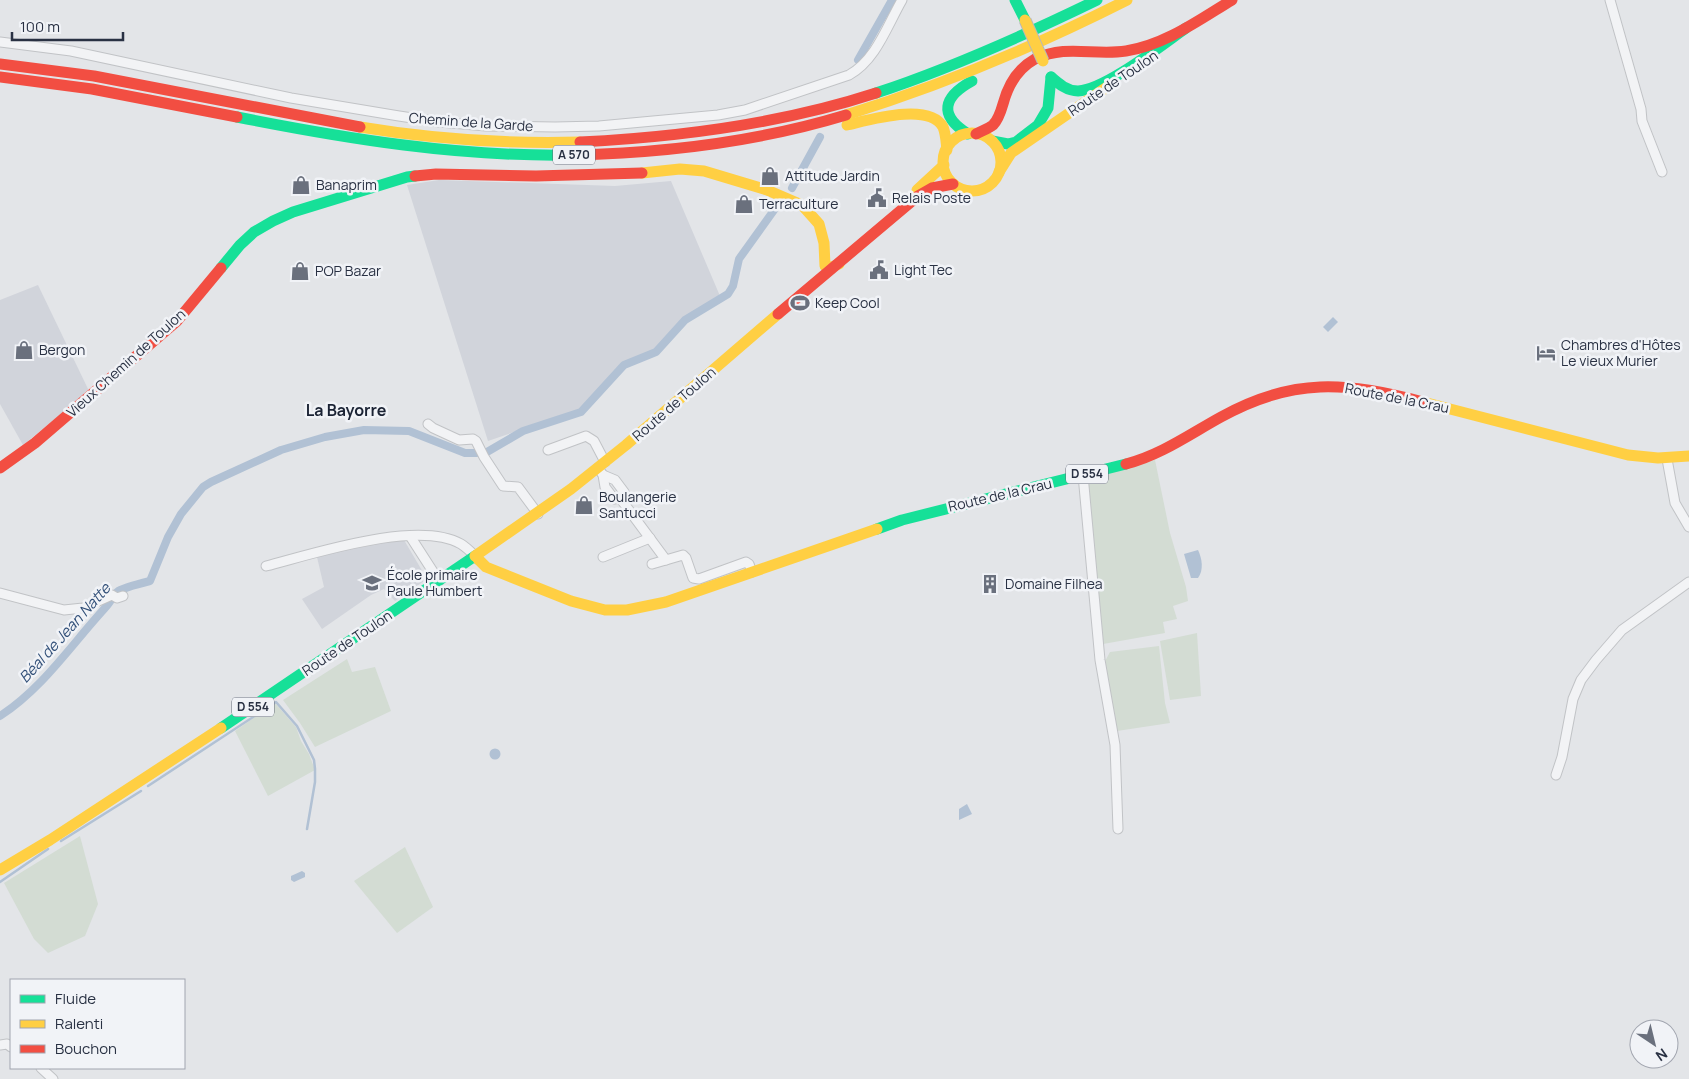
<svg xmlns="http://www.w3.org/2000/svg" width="1689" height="1079" font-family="Manrope,sans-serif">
<rect width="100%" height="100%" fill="#e3e5e8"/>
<g fill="#d1d4db">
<polygon points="439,180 615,186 671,181 720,296 683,319 653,351 622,363 581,409 488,441 407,185"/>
<polygon points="38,285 89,391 23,445 0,404 0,300"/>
<polygon points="404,540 427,579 395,601 384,589 371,595 322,629 302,599 324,587 317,557 375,543"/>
</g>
<g fill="#d3dcd3">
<polygon points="1155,460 1170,533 1186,587 1188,601 1173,606 1177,619 1163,622 1165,633 1103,644 1086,480"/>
<polygon points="1197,633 1201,696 1170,700 1160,641"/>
<polygon points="1159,646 1165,703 1170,723 1117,731 1103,665 1110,652"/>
<polygon points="347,659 352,672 375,667 391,711 315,747 300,723 283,700"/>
<polygon points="275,703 296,727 301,741 309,754 315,770 268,796 235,731"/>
<polygon points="80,836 98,904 85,936 48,953 34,939 4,883"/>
<polygon points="405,847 433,907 397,933 354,881"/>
</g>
<g fill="#b1c1d4">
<polygon points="1333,317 1338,322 1328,332 1323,327"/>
<path d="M1198,550c4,8 6,20 0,28h-7l-7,-24z"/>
<circle cx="495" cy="754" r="5.5"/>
<polygon points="967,804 972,814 959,820 959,809"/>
<polygon points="302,871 305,873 305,877 294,882 291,880 291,876"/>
</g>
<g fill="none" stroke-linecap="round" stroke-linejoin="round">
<g stroke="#b1c1d4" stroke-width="2.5">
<polyline points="148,786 276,702 297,726 314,760 315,769 315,782 307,829"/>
<polyline points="61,841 141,791"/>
<polyline points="0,882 48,849"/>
</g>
<g stroke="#b1c1d4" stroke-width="8">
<polyline points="858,60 892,0"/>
<polyline points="792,188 820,137"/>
<polyline points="487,452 523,431 581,412 624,365 656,352 685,320 728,294 733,286 739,259 777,206"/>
<path d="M0,716c43,-28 71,-71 105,-108 5,-5 8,-12 12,-16 5,-4 25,-9 33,-11l18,-44 13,-23 22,-27 8,-5 70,-32 44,-13 39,-7 45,1 56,22h12"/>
</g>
<g stroke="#c1c3c6" stroke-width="11">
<g id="street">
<polyline points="1610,0 1641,109 1642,121 1662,172"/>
<path d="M0,42l71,9 220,47 108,18 40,6 47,4 69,1 44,-1 119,-11 27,-5 104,-35c27,-15 38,-49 53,-75"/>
<polyline points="428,424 433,428 459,440 473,439 476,441 484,457 503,486 518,487 538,514"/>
<polyline points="548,450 586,436 594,441 605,462"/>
<polyline points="1667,459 1675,503 1689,527"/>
<polyline points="598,468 603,475 605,487 614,499 620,498"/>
<polyline points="603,475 615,480 624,492 620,498"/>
<polyline points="1083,475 1100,660 1115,745 1118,829"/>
<polyline points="620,498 666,560"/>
<polyline points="410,536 439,581"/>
<polyline points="603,557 650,538"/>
<polyline points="652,564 683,555 686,558 693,578 699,579 746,562 749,564 752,572"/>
<path d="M266,566c47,-12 152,-47 195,-22 5,3 10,8 14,12"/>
<polyline points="0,593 64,610 83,608 112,595 117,598 123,596"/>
<polyline points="1556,775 1562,757 1573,699 1581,680 1596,660 1622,630 1689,582"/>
<polyline points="0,1045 7,1044 11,1047"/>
<polyline points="41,1068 53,1079"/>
</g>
</g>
<use href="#street" stroke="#f2f3f5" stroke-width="9"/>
<g stroke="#16e098" stroke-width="11">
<polyline points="1015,0 1025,20"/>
<path d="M1051,77c8,7 16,14 27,14 27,-1 85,-47 108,-63"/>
<path d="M876,93c76,-25 149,-58 221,-93"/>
<path d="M237,117c111,22 222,40 335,38"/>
<path d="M968,134c-30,-19 -25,-37 4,-53"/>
<polyline points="992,141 1008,144 1016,142 1038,125 1048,108 1051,77"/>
<polyline points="221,268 240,245 254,232 273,221 293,212 407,177 415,176"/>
<polyline points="877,529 902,520 1126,464"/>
<polyline points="221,728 475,556 478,559"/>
</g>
<g stroke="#ffcf43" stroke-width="11">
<path d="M846,115c97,-30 190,-69 281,-115"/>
<path d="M847,125c22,-5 82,-23 96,2 3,7 3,15 4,23"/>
<path d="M360,127c72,12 147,17 220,15"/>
<circle cx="972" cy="162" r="29"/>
<polyline points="999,172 1011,153 1107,87"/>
<polyline points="642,173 680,169 704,171 767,190 802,205 819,224 824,243 825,266 829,268 839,264"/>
<polyline points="917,190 944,165"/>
<polyline points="1423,402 1628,455 1658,458 1689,456"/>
<polyline points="475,556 571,489 626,445 778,314"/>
<polyline points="478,559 486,567 571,601 605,610 627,610 666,602 877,529"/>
<polyline points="0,870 50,840 221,728"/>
</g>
<g stroke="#f24e42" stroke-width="11">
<polyline points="0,64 94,76 360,127"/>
<polyline points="0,77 92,89 237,117"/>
<path d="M976,134c5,-3 12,-5 17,-9 5,-5 8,-14 10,-21 5,-19 14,-35 32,-45 32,-15 58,-3 91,-8 39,-6 73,-31 106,-51"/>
<path d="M580,142c100,-5 201,-18 296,-49"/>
<path d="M572,155c92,-2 185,-13 274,-40"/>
<polyline points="415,176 436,174 536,176 642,173"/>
<polyline points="778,314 918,196 932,188 953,184"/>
<path d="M1126,464c35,-9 64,-30 95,-47 72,-40 125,-35 202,-15"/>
<polyline points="0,468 35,443 177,321 221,268"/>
</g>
<g stroke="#b5b8bd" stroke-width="13" stroke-linecap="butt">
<polyline id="slow-bridge" points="1025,20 1043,61"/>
</g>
<use href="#slow-bridge" stroke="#ffcf43" stroke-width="11"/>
</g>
<defs>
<g id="shop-bare" transform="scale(1.5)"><path d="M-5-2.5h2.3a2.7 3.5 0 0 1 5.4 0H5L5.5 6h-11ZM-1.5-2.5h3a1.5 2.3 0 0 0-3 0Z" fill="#6a707d" stroke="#f1f3f7" stroke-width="2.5" paint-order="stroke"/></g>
<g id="civic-bare" transform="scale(1.5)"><path d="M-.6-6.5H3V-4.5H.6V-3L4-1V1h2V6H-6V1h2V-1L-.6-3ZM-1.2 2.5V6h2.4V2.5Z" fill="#6a707d" stroke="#f1f3f7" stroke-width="2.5" paint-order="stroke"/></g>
<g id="stadium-bare" transform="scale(1.5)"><path d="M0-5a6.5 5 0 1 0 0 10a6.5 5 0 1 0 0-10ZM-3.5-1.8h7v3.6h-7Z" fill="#6a707d" stroke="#f1f3f7" stroke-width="2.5" paint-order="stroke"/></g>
<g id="hotel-bare" transform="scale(1.5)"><path d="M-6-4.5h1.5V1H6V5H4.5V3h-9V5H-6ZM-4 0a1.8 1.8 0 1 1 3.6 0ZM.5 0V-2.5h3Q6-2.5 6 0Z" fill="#6a707d" stroke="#f1f3f7" stroke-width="2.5" paint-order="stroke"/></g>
<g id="school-bare" transform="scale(1.5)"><path d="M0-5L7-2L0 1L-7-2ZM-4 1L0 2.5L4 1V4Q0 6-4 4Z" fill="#6a707d" stroke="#f1f3f7" stroke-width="2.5" paint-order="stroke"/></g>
<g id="building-bare" transform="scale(1.5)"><path d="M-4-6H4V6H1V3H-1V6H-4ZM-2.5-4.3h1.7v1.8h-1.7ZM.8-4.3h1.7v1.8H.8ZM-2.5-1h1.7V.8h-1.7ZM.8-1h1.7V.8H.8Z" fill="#6a707d" stroke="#f1f3f7" stroke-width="2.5" paint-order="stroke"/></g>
</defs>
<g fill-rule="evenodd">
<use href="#shop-bare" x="770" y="176"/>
<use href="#shop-bare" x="301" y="185"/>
<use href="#civic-bare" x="877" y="198"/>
<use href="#shop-bare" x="744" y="204"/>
<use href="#civic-bare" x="879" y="270"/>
<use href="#shop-bare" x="300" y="271"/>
<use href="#stadium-bare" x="800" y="303"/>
<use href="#shop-bare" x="24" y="350"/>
<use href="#hotel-bare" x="1546" y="353"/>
<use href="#shop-bare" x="584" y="505"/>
<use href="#school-bare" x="372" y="583"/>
<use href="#building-bare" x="990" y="584"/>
</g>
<g text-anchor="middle" stroke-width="5" stroke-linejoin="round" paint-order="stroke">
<g fill="#f1f3f7" stroke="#656b79" stroke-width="1">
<rect x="553" y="145.5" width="42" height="19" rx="4"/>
<rect x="1066" y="464.5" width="42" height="19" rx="4"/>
<rect x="232" y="697.5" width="42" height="19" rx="4"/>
</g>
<g font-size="12" font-weight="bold" fill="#293143">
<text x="574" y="159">A 570</text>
<text x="1087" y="478">D 554</text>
<text x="253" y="711">D 554</text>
</g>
<g font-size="14" fill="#293143" stroke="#f1f3f7">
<text transform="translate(1113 83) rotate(-34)" y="5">Route de Toulon</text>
<text transform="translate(471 122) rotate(4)" y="5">Chemin de la Garde</text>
<text transform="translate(126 363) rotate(-42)" y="5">Vieux Chemin de Toulon</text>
<text transform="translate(1397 398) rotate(11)" y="5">Route de la Crau</text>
<text transform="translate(674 404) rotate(-41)" y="5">Route de Toulon</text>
<text transform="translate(1000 495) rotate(-13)" y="5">Route de la Crau</text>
<text transform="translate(347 643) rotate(-34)" y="5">Route de Toulon</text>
</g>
<g font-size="14" fill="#293143" stroke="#f1f3f7" text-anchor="start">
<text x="785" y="181">Attitude Jardin</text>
<text x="316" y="190">Banaprim</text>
<text x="892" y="203">Relais Poste</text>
<text x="759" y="209">Terraculture</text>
<text x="894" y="275">Light Tec</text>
<text x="315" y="276">POP Bazar</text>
<text x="815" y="308">Keep Cool</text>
<text x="1561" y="350">Chambres d'Hôtes<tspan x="1561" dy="16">Le vieux Murier</tspan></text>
<text x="39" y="355">Bergon</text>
<text x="599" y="502">Boulangerie<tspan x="599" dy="16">Santucci</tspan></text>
<text x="387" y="580">École primaire<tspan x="387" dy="16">Paule Humbert</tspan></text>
<text x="1005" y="589">Domaine Filhea</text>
</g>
<g font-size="15" font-style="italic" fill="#314f78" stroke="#f1f3f7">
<text transform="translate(65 633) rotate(-48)" y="5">Béal de Jean Natte</text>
</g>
<g font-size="16" font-weight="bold" fill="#1b2334" stroke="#f1f3f7">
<text x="346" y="416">La Bayorre</text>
</g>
</g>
<rect x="10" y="979" width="175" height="90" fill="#f1f3f7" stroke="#a1a5af"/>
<rect x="20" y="995" width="25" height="8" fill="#16e098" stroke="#a1a5af"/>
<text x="55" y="1004" font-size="15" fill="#293143">Fluide</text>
<rect x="20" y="1020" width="25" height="8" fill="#ffcf43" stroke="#a1a5af"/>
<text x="55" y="1029" font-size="15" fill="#293143">Ralenti</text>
<rect x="20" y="1045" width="25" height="8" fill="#f24e42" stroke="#a1a5af"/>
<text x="55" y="1054" font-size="15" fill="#293143">Bouchon</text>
<g transform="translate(1654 1044) rotate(145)"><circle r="24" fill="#f1f3f7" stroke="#a1a5af"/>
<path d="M0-4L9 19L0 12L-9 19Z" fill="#6a707d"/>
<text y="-8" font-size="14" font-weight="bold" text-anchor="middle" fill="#293143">N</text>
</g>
<path d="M12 32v8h111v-8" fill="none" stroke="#293143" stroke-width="2.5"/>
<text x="20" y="32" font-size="15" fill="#293143" stroke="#f1f3f7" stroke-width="4" paint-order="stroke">100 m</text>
</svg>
